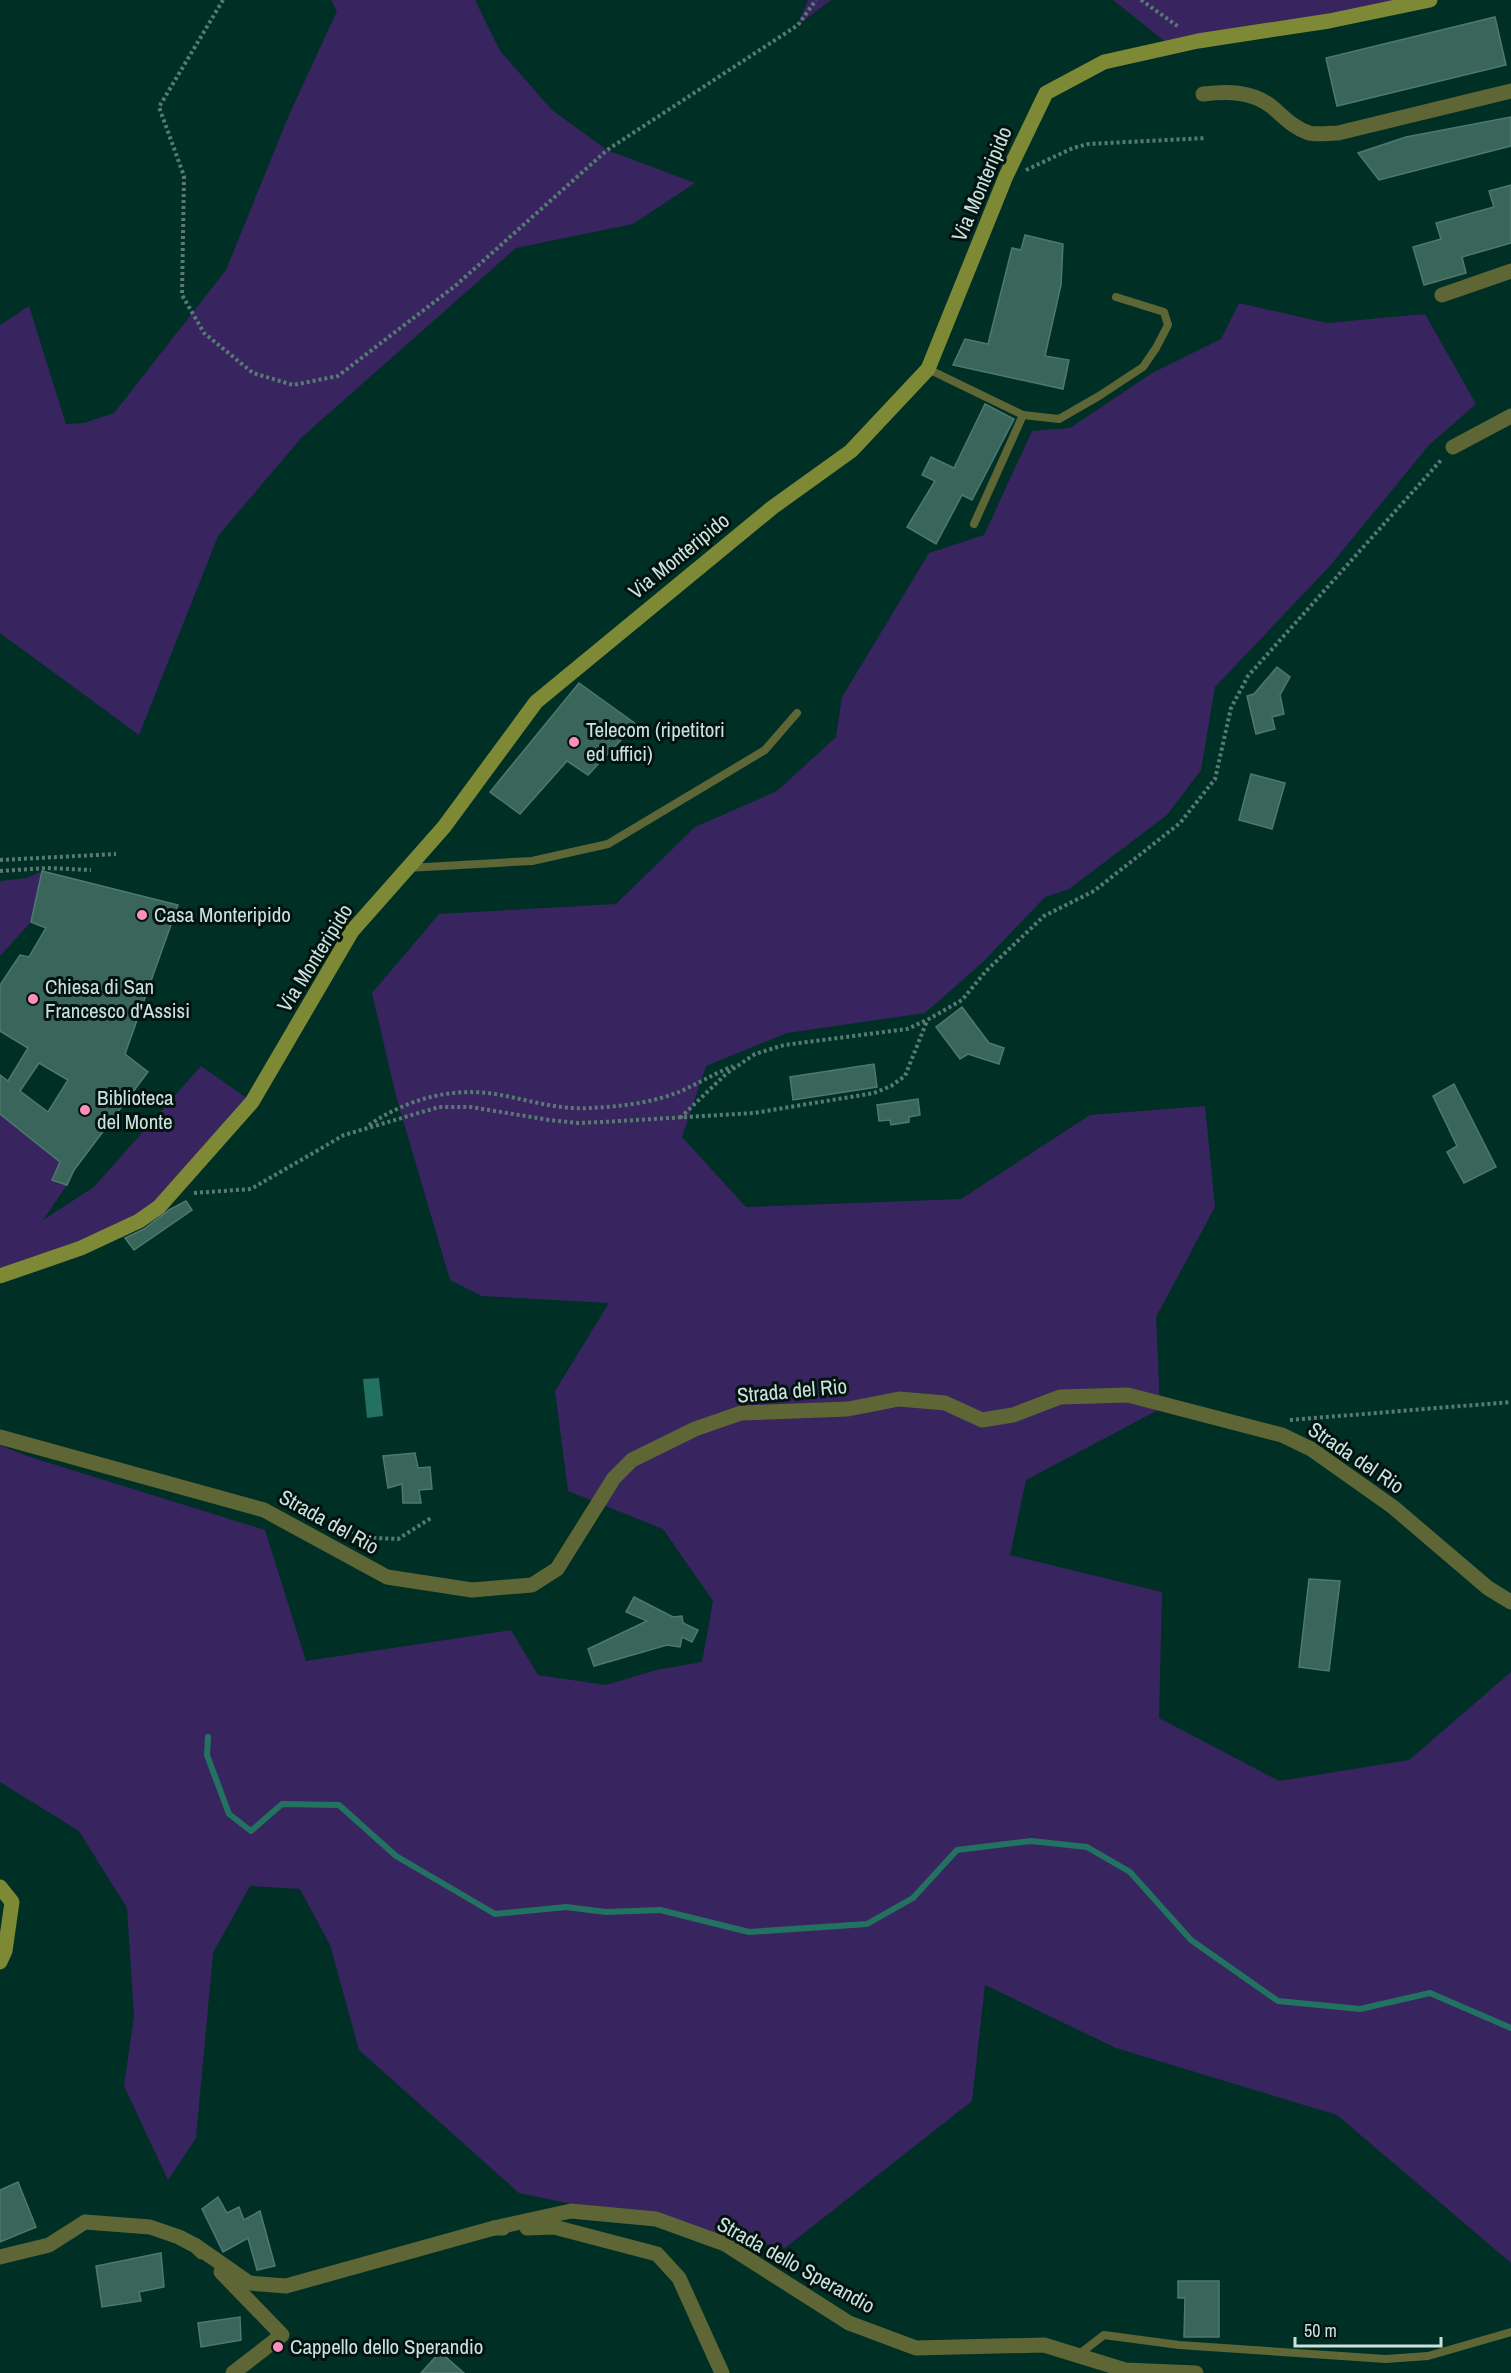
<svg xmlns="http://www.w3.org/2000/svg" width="1511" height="2373" font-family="'Archivo Narrow',sans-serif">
<rect width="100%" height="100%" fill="#002f26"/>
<g fill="#38245e">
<polygon points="331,0 475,0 500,51 552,110 607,150 695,183 633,224 516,248 302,437 218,536 139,735 0,633 0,325 29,306 66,424 84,423 114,413 226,270 289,115 337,11"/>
<polygon points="808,0 831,0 798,25"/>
<polygon points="1113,0 1422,0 1172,47"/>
<polygon points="1239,303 1327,323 1425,314 1476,404 1429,445 1329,567 1215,687 1201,770 1167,815 1069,889 1045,897 983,962 925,1013 787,1033 706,1066 682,1137 746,1207 961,1199 1090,1115 1205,1106 1215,1207 1156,1317 1160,1409 1026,1480 1010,1555 1162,1592 1159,1718 1279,1781 1409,1760 1511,1672 1511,2263 1337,2115 1116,2048 985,1985 972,2101 785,2248 519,2193 359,2050 330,1945 300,1889 250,1886 213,1953 196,2138 168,2180 124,2086 134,2016 127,1908 79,1831 0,1782 0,1445 27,1456 265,1530 306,1661 511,1630 538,1675 606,1685 656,1670 702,1662 713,1601 663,1529 568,1491 555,1391 609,1303 482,1296 450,1280 396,1096 372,993 439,914 616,904 695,827 777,791 836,737 842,697 929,553 984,535 1032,431 1070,428 1152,373 1221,339"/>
<polygon points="42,871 31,922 0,956 0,881 27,878"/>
<polygon points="201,1066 248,1099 155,1203 136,1218 79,1245 0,1271 0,1114 60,1162 52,1180 67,1185 43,1220 94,1187"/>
</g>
<polygon fill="#237261" points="379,1378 383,1416 367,1418 363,1379"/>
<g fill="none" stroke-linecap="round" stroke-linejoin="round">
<polyline stroke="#237261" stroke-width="6" points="208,1737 207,1755 229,1814 251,1831 282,1804 339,1805 396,1856 495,1914 566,1907 606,1912 660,1910 749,1932 867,1924 913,1898 957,1850 1031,1841 1087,1847 1130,1872 1191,1940 1278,2001 1360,2009 1430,1993 1511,2028"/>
</g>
<g fill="#3a655a" stroke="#4e796e" stroke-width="1.5" fill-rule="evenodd">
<polygon points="1495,17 1506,65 1337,106 1326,58"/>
<polygon points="1511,117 1511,146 1379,180 1358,153 1406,137"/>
<polygon points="1511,185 1511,243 1462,257 1466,273 1424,285 1413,247 1441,239 1436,223 1494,207 1489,191"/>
<polygon points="1025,235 1063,244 1061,285 1045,356 1069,360 1063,389 953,365 965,339 988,344 1012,248 1021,250"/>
<polygon points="985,404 1014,419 972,500 962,495 936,544 907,527 935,481 922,475 931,457 954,468"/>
<polygon points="1277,667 1290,677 1280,695 1284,714 1272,717 1275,729 1256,734 1247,696 1254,694"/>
<polygon points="579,683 636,724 588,775 567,761 520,814 490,792"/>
<polygon points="1251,774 1285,783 1272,829 1239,820"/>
<path d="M42,871l136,34 -53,149 23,18 -74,98 -7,15 -15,-5 8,-18 -60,-48v-39l8,6 20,-33 -28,-17v-46l20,-30 9,2 17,-29 -15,-6zM39,1063l29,17 -20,32 -28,-21z"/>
<polygon points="962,1007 989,1043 1004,1048 999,1064 968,1054 960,1059 936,1027"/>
<polygon points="874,1064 877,1087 793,1100 790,1077"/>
<polygon points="1454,1084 1496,1167 1464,1183 1447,1152 1457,1146 1433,1096"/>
<polygon points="918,1099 920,1115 909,1117 909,1122 891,1125 890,1120 879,1121 877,1105"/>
<polygon points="186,1201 192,1210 134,1250 125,1238 144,1229 169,1210"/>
<polygon points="415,1453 418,1468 430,1467 432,1489 419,1490 421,1503 403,1503 402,1484 388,1488 383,1456"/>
<polygon points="1309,1579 1340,1581 1329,1671 1299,1667"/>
<polygon points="634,1597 673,1617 682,1616 683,1623 698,1630 692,1642 682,1637 680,1647 667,1645 594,1666 588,1649 647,1621 626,1612"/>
<polygon points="18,2182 36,2227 0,2242 0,2190"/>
<polygon points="218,2197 227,2213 239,2207 244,2220 260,2211 275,2266 257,2270 248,2238 223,2252 202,2209"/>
<polygon points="161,2253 164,2287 139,2292 141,2301 102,2307 96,2266"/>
<polygon points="1178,2281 1219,2281 1219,2337 1184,2337 1185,2298 1178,2298"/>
<polygon points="240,2317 241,2340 201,2347 198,2323"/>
<polygon points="440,2352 464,2373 421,2373"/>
</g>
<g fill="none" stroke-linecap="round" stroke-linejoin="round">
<g stroke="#577b74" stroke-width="4" stroke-dasharray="3 3" stroke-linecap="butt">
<polyline points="223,0 159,107 184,176 182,295 204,333 253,373 293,385 338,376 455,286 607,150 798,25 816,0"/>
<polyline points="1141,0 1180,28"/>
<polyline points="1026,170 1073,148 1088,144 1206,138"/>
<polyline points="0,860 116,854"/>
<polyline points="0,871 47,868 91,870"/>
<polyline points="680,1118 727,1073 755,1054 784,1045 907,1029 927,1020 962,1000 986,971 1044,916 1094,891 1180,823 1215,779 1231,708 1248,676 1442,459"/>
<path d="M369,1125c37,-25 80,-38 126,-31 31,5 61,16 94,14 29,-1 62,-5 90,-16 18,-8 35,-18 54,-26"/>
<polyline points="194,1193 251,1189 344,1135 439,1107 471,1107 549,1120 578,1123 603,1122 754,1113 874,1093 891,1086 905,1076 927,1021"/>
<polyline points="1290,1420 1511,1402"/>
<polyline points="333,1526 374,1538 398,1539 431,1518"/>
</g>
<g stroke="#5e6635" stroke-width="8">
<polyline points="928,369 1023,415 1059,419 1099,396 1143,367 1156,348 1168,325 1164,312 1116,297"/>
<polyline points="974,524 1023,415"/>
<polyline points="407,868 532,861 608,844 765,750 797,713"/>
<polyline points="1078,2355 1104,2335 1179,2345 1386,2359 1428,2356 1511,2332"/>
</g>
<g stroke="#5e6635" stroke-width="15">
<path d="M1203,94c24,-3 48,-3 68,12 12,10 22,22 38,27 8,2 20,0 29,0l173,-42"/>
<polyline points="1442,295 1511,271"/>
<polyline points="1453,447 1511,416"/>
<polyline points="0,1437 264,1510 387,1577 472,1590 532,1585 557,1569 614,1478 632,1460 695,1429 741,1413 848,1409 899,1399 945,1403 982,1420 1013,1415 1060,1397 1128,1395 1282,1435 1311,1449 1393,1507 1488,1588 1511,1602"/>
<polyline points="494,2228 571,2211 656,2219 725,2244 849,2323 916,2348 1044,2345 1125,2370 1196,2373"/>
<polyline points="527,2228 554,2227 657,2254 679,2278 722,2373"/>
<polyline points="196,2246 249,2283 286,2286 494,2228 503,2228"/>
<polyline points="0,2257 49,2245 85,2222 150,2227 179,2237 196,2246 202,2252"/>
<polyline points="221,2272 282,2335 233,2373"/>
</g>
<g stroke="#7e8936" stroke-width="15">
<polyline points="0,1276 81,1248 139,1221 159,1207 252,1102 352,931 444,827 536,702 773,507 851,451 928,369 1006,176 1046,93 1104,62 1198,41 1329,21 1430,0"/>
<polyline points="0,1887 12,1902 5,1951 0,1962"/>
</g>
</g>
<g fill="#ff8eba" stroke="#031410" stroke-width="2">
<circle cx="574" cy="742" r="6"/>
<circle cx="142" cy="915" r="6"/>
<circle cx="33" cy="999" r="6"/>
<circle cx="85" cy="1110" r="6"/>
<circle cx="278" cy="2347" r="6"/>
</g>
<g text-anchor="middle" stroke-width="6" stroke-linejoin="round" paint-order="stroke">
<g font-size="21" fill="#cce2dc" stroke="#031410">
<text transform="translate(982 184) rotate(-67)" y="7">Via Monteripido</text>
<text transform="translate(679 556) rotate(-39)" y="7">Via Monteripido</text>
<text transform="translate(315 958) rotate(-58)" y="7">Via Monteripido</text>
<text transform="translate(792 1391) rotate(-5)" y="7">Strada del Rio</text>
<text transform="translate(1356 1458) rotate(34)" y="7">Strada del Rio</text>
<text transform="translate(329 1522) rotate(29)" y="7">Strada del Rio</text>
<text transform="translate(796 2265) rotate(29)" y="7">Strada dello Sperandio</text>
</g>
<g font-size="21" fill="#cce2dc" stroke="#031410" text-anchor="start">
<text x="586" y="737">Telecom (ripetitori<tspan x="586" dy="24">ed uffici)</tspan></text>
<text x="154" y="922">Casa Monteripido</text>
<text x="45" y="994">Chiesa di San<tspan x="45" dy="24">Francesco d'Assisi</tspan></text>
<text x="97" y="1105">Biblioteca<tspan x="97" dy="24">del Monte</tspan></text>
<text x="290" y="2354">Cappello dello Sperandio</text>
</g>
</g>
<path d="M1295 2337v9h146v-9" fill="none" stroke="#cce2dc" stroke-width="3"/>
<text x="1304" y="2337" font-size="18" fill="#cce2dc" stroke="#031410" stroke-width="4.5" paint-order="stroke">50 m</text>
</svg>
